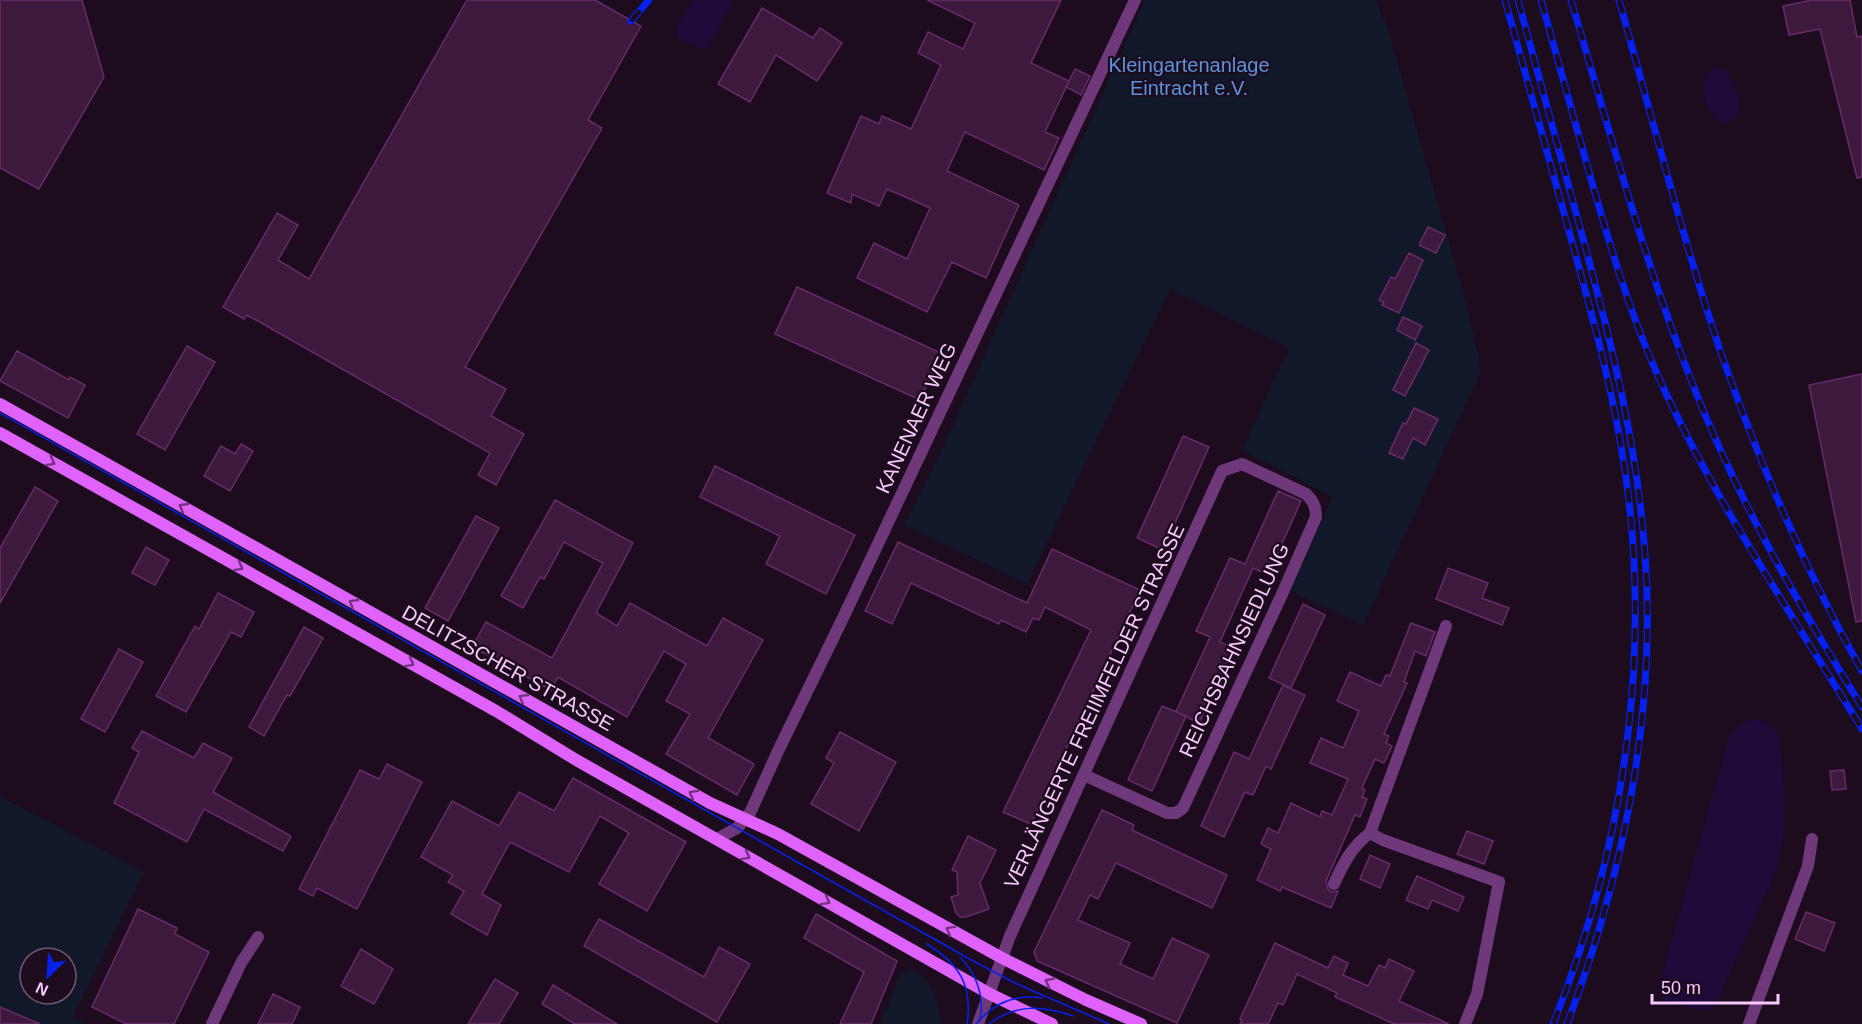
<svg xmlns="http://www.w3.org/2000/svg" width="1862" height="1024" font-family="Arial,sans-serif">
<rect width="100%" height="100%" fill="#1c0c1d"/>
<g fill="#10182a" fill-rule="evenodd">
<polygon points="1145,0 1377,0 1382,18 1385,19 1462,288 1478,354 1481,372 1363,625 1291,591 1332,497 1242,450 1289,348 1170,289 1027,584 904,525 944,445"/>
<path d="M0,796l144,76 -71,145 13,7h-46l-40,-17zM30,958h36v36h-36z"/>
<path d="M911,968l14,9 -2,2 1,3 3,-1c10,14 13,26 13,43h-57l-2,-2 21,-52 6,3z"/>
</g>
<g fill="#1d0a38">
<polygon points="693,0 734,0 708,47 702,49 678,37 676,29"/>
<path d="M1716,67l9,3 8,12 5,12v19l-6,9 -11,2c-16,-15 -19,-25 -16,-48z"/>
<path d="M1758,719c12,4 17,8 22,20l5,59 -1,35 -4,26 -9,24 -57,125 -4,3c-11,-2 -40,-6 -47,-12 -4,-4 -4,-9 -4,-14l70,-248c8,-12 15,-16 29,-18z"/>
</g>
<g fill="#3d193d" stroke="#682b69" stroke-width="1.5">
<polygon points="0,0 82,0 104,77 39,189 0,168"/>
<polygon points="467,0 595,0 641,26 588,120 602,128 465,367 506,389 491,416 524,434 496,485 478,475 490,453 247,315 244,319 223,307 277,213 298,225 278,260 309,279"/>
<polygon points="927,0 1061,0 1031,63 1069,81 1045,132 1059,138 1044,170 965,132 947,171 1019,205 986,278 952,262 927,312 857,278 874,243 907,259 930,208 887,189 879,206 852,194 851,203 827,193 861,116 879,124 882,116 911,129 941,65 918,53 928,32 963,49 975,23"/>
<polygon points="1812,0 1850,0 1857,37 1862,36 1862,177 1857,178 1820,29 1789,35 1783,6"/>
<polygon points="762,8 813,38 820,28 842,43 817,81 776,55 750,102 718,84"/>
<polygon points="1075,69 1090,76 1081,95 1066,87"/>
<polygon points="1428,227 1445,235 1436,253 1419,245"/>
<polygon points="1409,253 1423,260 1399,313 1382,305 1384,302 1379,300 1391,277 1395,279"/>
<polygon points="797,287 941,353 920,400 775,334"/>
<polygon points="1403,317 1422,326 1415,340 1397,330"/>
<polygon points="1416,343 1429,350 1405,396 1393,390"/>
<polygon points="187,346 215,362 165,450 137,434"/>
<polygon points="17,351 69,380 70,377 85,385 68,418 0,381"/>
<polygon points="1862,374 1862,621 1856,622 1809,385"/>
<polygon points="1414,408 1438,419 1425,445 1413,438 1403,459 1389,453 1403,423 1406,424"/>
<polygon points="1183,436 1209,447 1163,550 1137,538"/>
<polygon points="241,444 253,451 230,491 204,476 221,446 235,454"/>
<polygon points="715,466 855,535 826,594 766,564 780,536 700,497"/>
<polygon points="35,487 58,501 0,603 0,548"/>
<polygon points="1278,491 1301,501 1268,575 1253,568 1220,642 1233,648 1199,723 1176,712 1210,637 1196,631 1230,558 1245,564"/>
<polygon points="555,500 633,543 596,613 617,626 630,603 707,646 723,618 763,640 708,738 754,764 737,795 666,754 690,714 666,701 686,664 664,651 627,717 558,677 551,690 472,647 486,622 552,658 603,563 564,542 544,579 540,577 523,608 501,596"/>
<polygon points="476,516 499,528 448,621 425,608"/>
<polygon points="898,542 1027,603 1052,549 1140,590 1031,824 1003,812 1091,630 1045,607 1039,620 1033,618 1026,632 1001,620 999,624 911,583 892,624 865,611"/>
<polygon points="146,547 169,560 155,585 132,573"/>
<polygon points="1448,568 1488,583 1482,598 1509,608 1502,625 1436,599"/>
<polygon points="218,593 254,612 241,637 231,632 186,712 156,696 195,626 199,629"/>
<polygon points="1303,604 1325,615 1291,688 1269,678"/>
<polygon points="1411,623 1435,632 1426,656 1415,651 1404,682 1407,683 1384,734 1389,736 1386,743 1392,746 1384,763 1375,759 1362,788 1365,790 1362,797 1367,799 1360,817 1355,815 1326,881 1328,889 1331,892 1338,891 1331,908 1282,887 1280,891 1257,880 1271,849 1261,844 1268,828 1278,833 1291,803 1320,817 1322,811 1332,815 1348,779 1310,763 1321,738 1343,748 1359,711 1337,701 1350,672 1381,686 1386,675 1390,676"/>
<polygon points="304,627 323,638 290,696 287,695 264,736 249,727"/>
<polygon points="119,649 143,662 105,732 81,719"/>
<polygon points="1283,685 1305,695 1271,769 1266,766 1253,795 1245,792 1224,837 1201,826 1234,752 1249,759"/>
<polygon points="1162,706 1186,716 1152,791 1128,780"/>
<polygon points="142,731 194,758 203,743 232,758 213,792 291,836 283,851 204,809 187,842 114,803 139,752 132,748"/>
<polygon points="840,732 896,762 859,831 811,804 834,763 826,758"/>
<polygon points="387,764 422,782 357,909 317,888 313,896 299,889 360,770 379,779"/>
<polygon points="1844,770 1846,789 1832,790 1830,771"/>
<polygon points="573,778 686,842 647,911 599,884 629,833 600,816 569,872 510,842 482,894 501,905 487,935 451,914 464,891 448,882 453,875 421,857 452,801 499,826 519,792 554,811"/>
<polygon points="1102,810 1134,825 1132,830 1227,875 1212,908 1116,863 1098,899 1090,895 1078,920 1130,943 1120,964 1153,979 1172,938 1209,955 1177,1023 1037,961 1034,952"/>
<polygon points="1467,831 1493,841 1484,864 1457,854"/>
<polygon points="968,836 996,850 980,883 989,909 966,917 960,917 956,913 951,897 958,895 957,872 952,870"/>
<polygon points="1370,855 1390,864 1380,888 1360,879"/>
<polygon points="1417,876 1464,897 1458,911 1432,900 1428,909 1406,900"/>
<polygon points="138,909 177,928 175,934 209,952 174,1024 126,1024 92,1007"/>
<polygon points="1806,912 1835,923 1824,951 1795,939"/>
<polygon points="816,914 897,961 871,1024 840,1024 864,972 804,938"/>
<polygon points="599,919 704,977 719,947 750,964 717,1022 584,946"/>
<polygon points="1275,943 1328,968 1334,956 1348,963 1343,975 1368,986 1379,965 1385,968 1389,959 1414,971 1399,1001 1449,1024 1394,1024 1335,997 1337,993 1297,974 1283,1005 1278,1003 1268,1024 1240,1024 1242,1020 1240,1019"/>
<polygon points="361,949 393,969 374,1004 341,986"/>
<polygon points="495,979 518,993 499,1024 468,1024"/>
<polygon points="553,985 617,1024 575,1024 542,1004"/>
<polygon points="273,994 300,1007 292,1024 258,1024"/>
<polygon points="0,1007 40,1024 0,1024"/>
</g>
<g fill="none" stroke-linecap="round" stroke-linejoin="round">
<g stroke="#6f387b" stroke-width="12">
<polyline points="1370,833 1383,840 1499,882 1477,994 1465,1024"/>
<polyline points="717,839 737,828 750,813 779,749 842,620 1135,0"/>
<path d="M1334,884c9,-20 18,-38 36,-51l76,-207"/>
<path d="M1002,958l8,-22 212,-465 20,-7 64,30c7,7 10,12 10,23l-33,75 -100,216 -7,5h-9l-83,-38"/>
<polyline points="212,1024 241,963 258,937"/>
<polyline points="1749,1024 1808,866 1812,839"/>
</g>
<polyline stroke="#6f387b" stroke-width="12" points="978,1024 1002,958"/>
<g stroke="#df63fb" stroke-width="12">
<polyline points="0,404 710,803 778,834 1002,958 1086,1000 1141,1024"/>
<polyline points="0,433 496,711 578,761 990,994 1052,1024"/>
</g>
<g stroke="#0620ed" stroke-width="1.5">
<polyline points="0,413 975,962 1017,984 1109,1024"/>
<path d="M927,944c32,20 46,41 40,80"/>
<path d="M961,958c17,18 23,39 19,63"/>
<path d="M976,1024c17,-21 39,-30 66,-26"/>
<path d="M989,1024c27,-21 54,-18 84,-8"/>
</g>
<g stroke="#0620ed" stroke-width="7">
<g id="rail">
<path d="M1505,0c21,75 41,149 62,224 19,69 39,139 52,210 37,198 9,404 -66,590"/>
<path d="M1518,0c20,75 41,149 61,224 30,109 58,217 66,330 12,159 -22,322 -78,470"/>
<path d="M1541,0c17,60 33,119 50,179 19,67 39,134 67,197 56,124 133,237 204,353"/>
<path d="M1571,0c39,131 73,263 124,390 44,112 104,215 167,317"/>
<path d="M1619,0c33,117 63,237 102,353 38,109 84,217 141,318"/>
<polyline points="631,21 649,0"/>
</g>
</g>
<use href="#rail" stroke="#1c0c1d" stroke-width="4.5" stroke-dasharray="14" stroke-linecap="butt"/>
</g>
<defs><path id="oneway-chevron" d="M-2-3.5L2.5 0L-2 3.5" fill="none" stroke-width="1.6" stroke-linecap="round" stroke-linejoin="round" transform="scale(1.5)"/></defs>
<g stroke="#743381">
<use href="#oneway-chevron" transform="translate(51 462) rotate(29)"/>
<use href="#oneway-chevron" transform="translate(183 507) rotate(-150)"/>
<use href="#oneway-chevron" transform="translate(239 567) rotate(29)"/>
<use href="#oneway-chevron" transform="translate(353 603) rotate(-150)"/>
<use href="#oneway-chevron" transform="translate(410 663) rotate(29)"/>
<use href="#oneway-chevron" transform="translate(523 698) rotate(-150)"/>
<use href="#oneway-chevron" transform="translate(693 794) rotate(-151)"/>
<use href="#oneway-chevron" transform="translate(746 856) rotate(29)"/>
<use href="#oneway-chevron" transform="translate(826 901) rotate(29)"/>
<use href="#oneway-chevron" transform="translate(950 930) rotate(-151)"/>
<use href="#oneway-chevron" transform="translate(1049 982) rotate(-153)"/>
</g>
<g text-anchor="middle" stroke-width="4.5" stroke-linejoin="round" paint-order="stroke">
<g font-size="20" fill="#5894db" stroke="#1c0c1d">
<text x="1189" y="72">Kleingartenanlage<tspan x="1189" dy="23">Eintracht e.V.</tspan></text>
</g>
<g font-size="20" fill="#f9c9fe" stroke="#1c0c1d">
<text transform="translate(916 418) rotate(-65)" y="7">KANENAER WEG</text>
<text transform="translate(1234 650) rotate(-65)" y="7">REICHSBAHNSIEDLUNG</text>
<text transform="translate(508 668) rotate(29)" y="7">DELITZSCHER STRASSE</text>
<text transform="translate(1094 706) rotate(-65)" y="7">VERLÄNGERTE FREIIMFELDER STRASSE</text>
</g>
</g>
<g transform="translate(48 976) rotate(205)"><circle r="28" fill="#1c0c1d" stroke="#745877" stroke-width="1.5"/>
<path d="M0-4.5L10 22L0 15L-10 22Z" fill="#0620ed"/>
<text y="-9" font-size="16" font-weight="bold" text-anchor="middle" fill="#f9c9fe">N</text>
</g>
<path d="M1652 994v9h126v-9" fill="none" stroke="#f9c9fe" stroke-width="3"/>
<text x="1661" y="994" font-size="18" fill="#f9c9fe" stroke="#1c0c1d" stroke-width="4.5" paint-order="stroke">50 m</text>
</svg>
